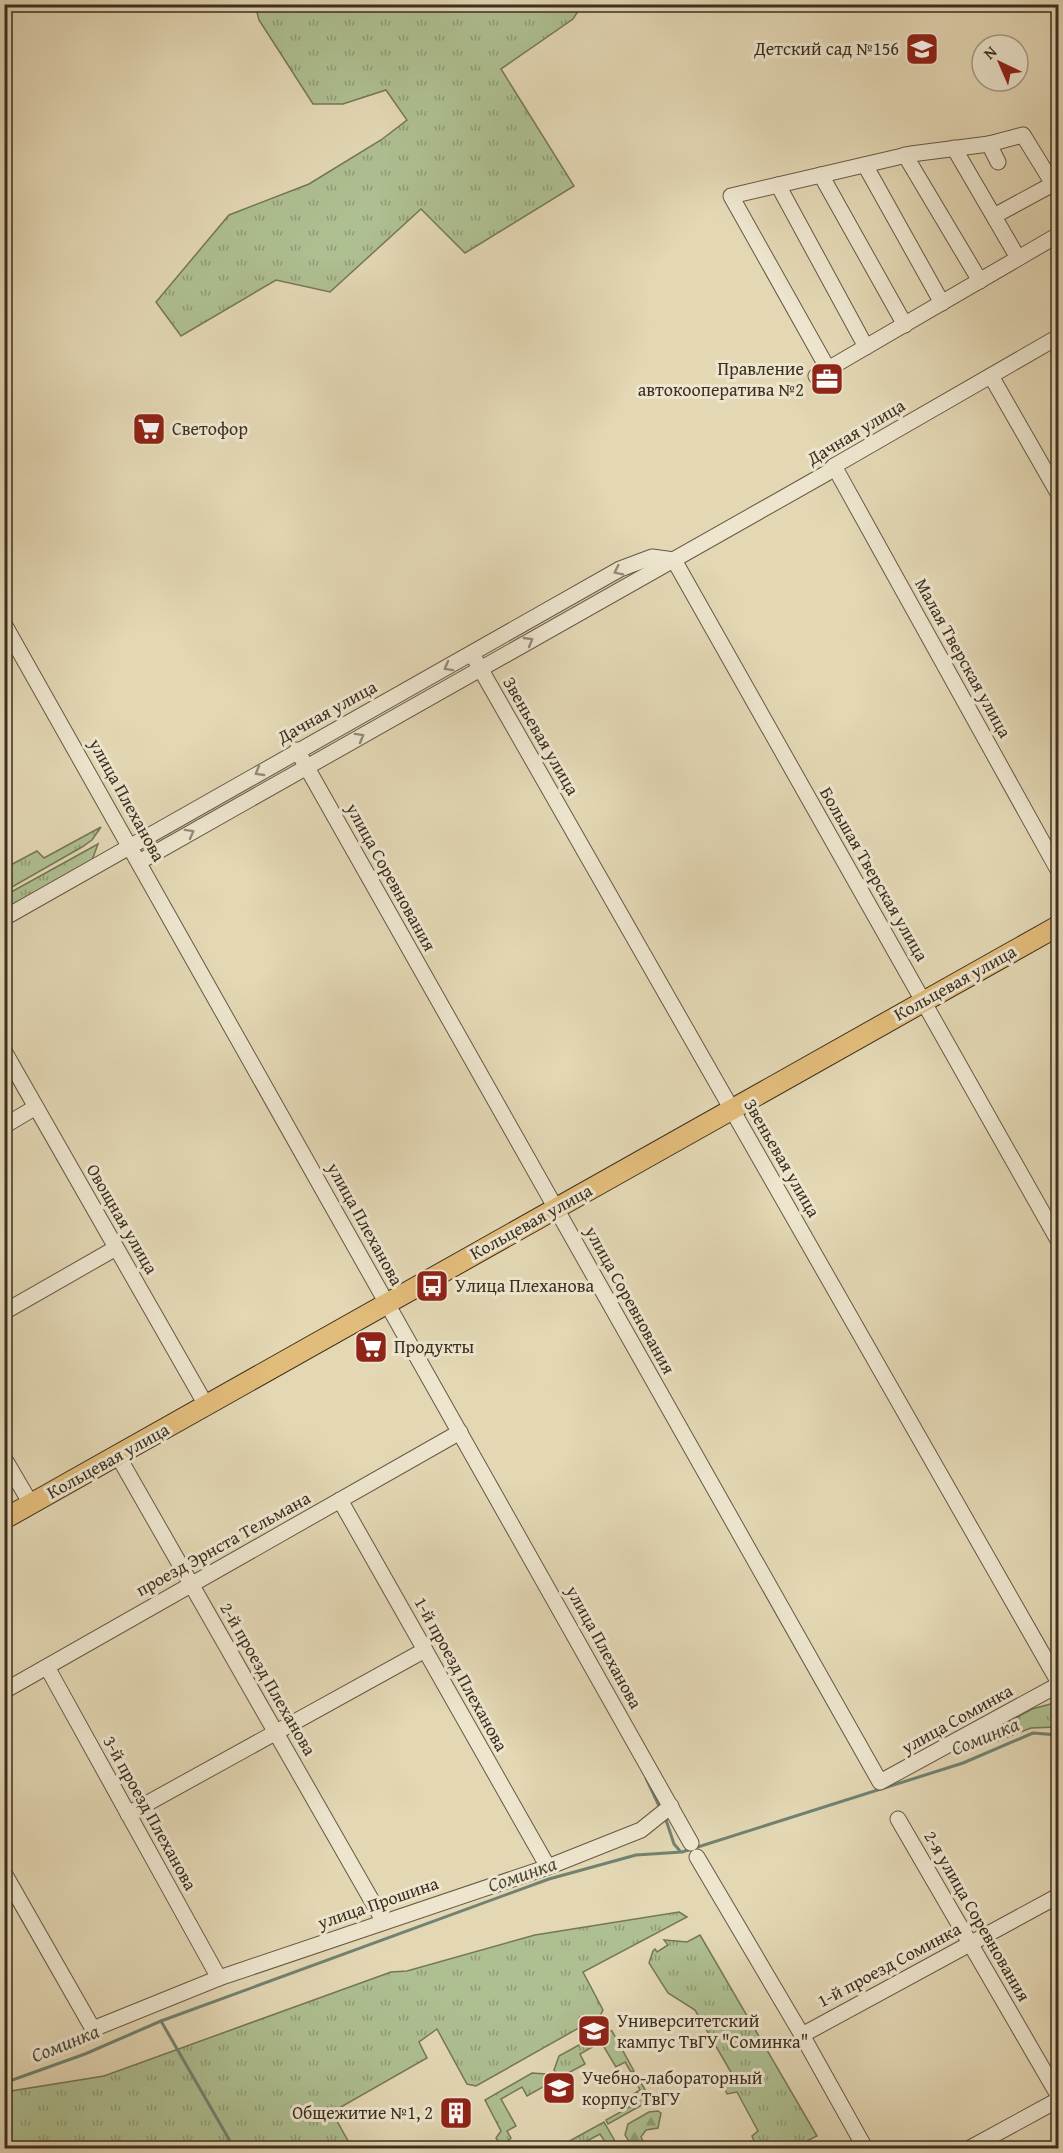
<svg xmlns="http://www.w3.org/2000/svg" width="1063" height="2153" font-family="'Gentium Book Plus',serif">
<defs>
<pattern id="grass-tufts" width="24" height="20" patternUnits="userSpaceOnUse" patternTransform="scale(1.5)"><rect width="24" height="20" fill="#aebf91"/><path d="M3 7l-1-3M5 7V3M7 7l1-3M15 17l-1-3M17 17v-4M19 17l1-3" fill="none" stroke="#8f9c76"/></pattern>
<pattern id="forest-firs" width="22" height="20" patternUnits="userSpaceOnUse" patternTransform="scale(1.5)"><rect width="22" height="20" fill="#aebf91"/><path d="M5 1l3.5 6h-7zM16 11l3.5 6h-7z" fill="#8f9c76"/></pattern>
</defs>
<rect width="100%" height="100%" fill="#e3d7b4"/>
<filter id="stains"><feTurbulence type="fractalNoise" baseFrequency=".00333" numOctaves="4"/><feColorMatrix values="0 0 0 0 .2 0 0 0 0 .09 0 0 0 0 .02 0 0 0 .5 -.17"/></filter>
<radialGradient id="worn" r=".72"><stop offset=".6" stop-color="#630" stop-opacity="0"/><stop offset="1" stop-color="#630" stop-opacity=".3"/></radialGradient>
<g fill="url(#grass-tufts)" stroke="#757758" stroke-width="1.5">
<polygon points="349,5 350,8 355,4 582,5 573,19 501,69 574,186 465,253 421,209 330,292 276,280 181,336 156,302 229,215 309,184 381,140 407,120 386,90 343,104 313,104 259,20 255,5"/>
<polygon points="101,827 92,840 82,847 5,891 5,868 37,851 44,858"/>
<polygon points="98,844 91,863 5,912 4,896"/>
<polygon points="1058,1702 1058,1727 1031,1728 982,1747 969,1744 1032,1709"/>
<polygon points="679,1912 687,1917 583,1972 603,2010 600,2016 476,2086 467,2084 437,2029 419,2042 427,2058 332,2112 352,2148 5,2148 5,2092 104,2076 391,1972 407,1971 535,1935"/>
<path d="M700,1935l117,201 -22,11c-17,-8 -27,5 -39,-1l-4,-10 6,-5 -21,-39 -10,2 -4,-10 9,-10 -37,-64 -27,-17 -19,-30 4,-12 2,-2 2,3 11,-7 -4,-5 23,2z"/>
<polygon points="606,2030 612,2031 634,2071 631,2072 625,2062 616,2067 601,2042 580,2054 585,2064 559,2078 554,2070 559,2056"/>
<polygon points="532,2073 546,2074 550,2083 527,2096 522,2087 501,2099 516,2126 507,2131 511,2138 502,2147 496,2138 501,2131 485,2100"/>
<polygon points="637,2076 651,2100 608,2124 606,2120 635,2104 630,2096 640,2090 634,2078"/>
<polygon points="604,2122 619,2148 609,2148 600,2134 579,2145 580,2148 567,2148 566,2143"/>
</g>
<polygon fill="url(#forest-firs)" stroke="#757758" stroke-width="1.5" points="658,2111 661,2113 658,2128 646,2130 641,2137 646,2148 633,2148 625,2135 628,2124 649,2112"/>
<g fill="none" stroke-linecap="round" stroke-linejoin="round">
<g stroke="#718272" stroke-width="3">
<polyline points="646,1778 660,1808"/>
<polyline points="665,1817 674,1844 680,1851"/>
<polyline points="161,2021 234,2148"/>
<polyline points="4,2083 85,2054 161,2021 549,1879 636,1855 682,1852 963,1763 1033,1733 1058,1735"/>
</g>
<g stroke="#665944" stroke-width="17">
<g id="minor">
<polyline points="954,148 1018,258"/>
<polyline points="905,155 980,281"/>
<polyline points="998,162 989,144 1023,135 1058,192"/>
<polyline points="865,165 942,303"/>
<polyline points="821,175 905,325"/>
<polyline points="778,185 866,347"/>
<polyline points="994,216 1053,184"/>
<polyline points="828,369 731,196 911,154 989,144"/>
<polyline points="816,376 1058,235"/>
<polyline points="991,376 1058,493"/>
<polyline points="834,466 1058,870"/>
<polyline points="674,560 1058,1240"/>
<polyline points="4,624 691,1843"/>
<polyline points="472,654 1058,1681"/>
<polyline points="297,750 880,1782 1058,1685"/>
<polyline points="139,862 827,473 834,466 1058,337"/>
<polyline points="4,918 620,569 652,557 674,560"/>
<polyline points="4,1051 206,1405"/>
<polyline points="4,1126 36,1107"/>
<polyline points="4,1312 116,1248"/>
<polyline points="118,1456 384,1922"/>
<polyline points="4,1458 31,1504"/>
<polyline points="340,1500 548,1867"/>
<polyline points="47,1667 219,1978"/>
<polyline points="4,1691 460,1432"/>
<polyline points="128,1814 425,1650"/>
<polyline points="898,1819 1058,2095"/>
<polyline points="697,1857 802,2035 865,2148"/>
<polyline points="4,1873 93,2029 219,1978 548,1867 641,1830 671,1806"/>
<polyline points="802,2035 1058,1896"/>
<polyline points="970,2148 1058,2100"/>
</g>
</g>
<g stroke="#3c2f1f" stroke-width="22">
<polyline id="major" points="4,1519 1058,926"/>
</g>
<use href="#minor" stroke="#ede5ce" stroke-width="15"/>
<use href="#major" stroke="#e2bc7a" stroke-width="20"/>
</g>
<defs><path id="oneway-chevron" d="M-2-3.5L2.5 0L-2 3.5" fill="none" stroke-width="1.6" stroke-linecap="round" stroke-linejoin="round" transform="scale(1.5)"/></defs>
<g stroke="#948a76">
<use href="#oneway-chevron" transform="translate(618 571) rotate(154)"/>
<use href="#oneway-chevron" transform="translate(529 641) rotate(-30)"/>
<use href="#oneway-chevron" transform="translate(448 667) rotate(151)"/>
<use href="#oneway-chevron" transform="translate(360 737) rotate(-29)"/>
<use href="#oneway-chevron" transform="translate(259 772) rotate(150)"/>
<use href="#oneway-chevron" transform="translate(190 833) rotate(-29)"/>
</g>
<defs>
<g id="school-square" transform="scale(1.725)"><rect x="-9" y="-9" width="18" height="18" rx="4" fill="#8f2418" stroke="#ede5ce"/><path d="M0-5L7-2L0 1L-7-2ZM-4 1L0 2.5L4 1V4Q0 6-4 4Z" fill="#fff"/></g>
<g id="office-square" transform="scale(1.725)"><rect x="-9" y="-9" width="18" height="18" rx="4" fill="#8f2418" stroke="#ede5ce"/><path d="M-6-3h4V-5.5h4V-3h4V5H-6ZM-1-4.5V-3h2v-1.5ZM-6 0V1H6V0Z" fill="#fff"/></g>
<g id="supermarket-square" transform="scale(1.725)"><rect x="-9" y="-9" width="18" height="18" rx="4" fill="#8f2418" stroke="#ede5ce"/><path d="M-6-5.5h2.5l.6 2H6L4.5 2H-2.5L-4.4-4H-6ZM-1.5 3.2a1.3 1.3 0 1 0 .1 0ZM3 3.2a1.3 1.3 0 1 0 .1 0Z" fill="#fff"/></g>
<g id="bus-square" transform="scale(1.725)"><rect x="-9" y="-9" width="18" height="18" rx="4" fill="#8f2418" stroke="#ede5ce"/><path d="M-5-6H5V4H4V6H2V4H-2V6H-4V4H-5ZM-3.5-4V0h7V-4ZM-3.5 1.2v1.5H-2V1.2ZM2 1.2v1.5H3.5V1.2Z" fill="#fff"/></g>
<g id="university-square" transform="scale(1.725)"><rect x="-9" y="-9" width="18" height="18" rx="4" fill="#8f2418" stroke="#ede5ce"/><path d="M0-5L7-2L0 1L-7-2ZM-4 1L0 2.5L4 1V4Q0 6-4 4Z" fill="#fff"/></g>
<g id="building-square" transform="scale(1.725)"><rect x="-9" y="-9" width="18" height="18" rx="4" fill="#8f2418" stroke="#ede5ce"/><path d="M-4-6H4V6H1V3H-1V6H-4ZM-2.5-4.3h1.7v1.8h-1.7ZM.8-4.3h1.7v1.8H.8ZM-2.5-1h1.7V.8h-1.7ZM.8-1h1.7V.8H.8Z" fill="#fff"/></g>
</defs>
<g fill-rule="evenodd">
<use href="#school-square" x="922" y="49"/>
<use href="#office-square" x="827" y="379"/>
<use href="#supermarket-square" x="149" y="429"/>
<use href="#bus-square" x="432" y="1286"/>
<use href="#supermarket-square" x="371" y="1347"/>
<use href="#university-square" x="594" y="2031"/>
<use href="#university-square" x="559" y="2088"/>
<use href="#building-square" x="456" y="2113"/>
</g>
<g text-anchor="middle" stroke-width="6" stroke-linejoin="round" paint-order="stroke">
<g font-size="18" fill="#3c2f1f" stroke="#ede5ce" text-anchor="start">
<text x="899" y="55" text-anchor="end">Детский сад №156</text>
<text x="804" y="375" text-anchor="end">Правление<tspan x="804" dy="21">автокооператива №2</tspan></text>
<text x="172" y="435">Светофор</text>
<text x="455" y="1292">Улица Плеханова</text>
<text x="394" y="1353">Продукты</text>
<text x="617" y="2027">Университетский<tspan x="617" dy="21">кампус ТвГУ "Соминка"</tspan></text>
<text x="582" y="2084">Учебно-лабораторный<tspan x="582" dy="21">корпус ТвГУ</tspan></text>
<text x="433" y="2119" text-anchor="end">Общежитие №1, 2</text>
</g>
<g font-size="18" fill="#3c2f1f" stroke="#ede5ce">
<text transform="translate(856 432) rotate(-31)" y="6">Дачная улица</text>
<text transform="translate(963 658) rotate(61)" y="6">Малая Тверская улица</text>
<text transform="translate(327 712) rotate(-29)" y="6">Дачная улица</text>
<text transform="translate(541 736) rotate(60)" y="6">Звеньевая улица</text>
<text transform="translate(127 800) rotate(61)" y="6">улица Плеханова</text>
<text transform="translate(874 874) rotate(60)" y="6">Большая Тверская улица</text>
<text transform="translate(391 877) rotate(61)" y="6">улица Соревнования</text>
<text transform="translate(955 983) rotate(-29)" y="6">Кольцевая улица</text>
<text transform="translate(782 1158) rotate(60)" y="6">Звеньевая улица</text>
<text transform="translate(122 1219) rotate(60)" y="6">Овощная улица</text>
<text transform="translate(531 1222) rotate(-29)" y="6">Кольцевая улица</text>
<text transform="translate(365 1224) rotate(61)" y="6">улица Плеханова</text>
<text transform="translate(630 1300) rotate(61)" y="6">улица Соревнования</text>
<text transform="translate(108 1461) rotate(-29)" y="6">Кольцевая улица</text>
<text transform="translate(223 1544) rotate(-29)" y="6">проезд Эрнста Тельмана</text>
<text transform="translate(604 1647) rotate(61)" y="6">улица Плеханова</text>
<text transform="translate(461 1674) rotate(61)" y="6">1-й проезд Плеханова</text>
<text transform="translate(268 1679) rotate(60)" y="6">2-й проезд Плеханова</text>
<text transform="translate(957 1719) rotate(-29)" y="6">улица Соминка</text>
<text transform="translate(150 1813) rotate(61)" y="6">3-й проезд Плеханова</text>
<text transform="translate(378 1903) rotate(-19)" y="6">улица Прошина</text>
<text transform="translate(977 1916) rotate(60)" y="6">2-я улица Соревнования</text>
<text transform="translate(889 1965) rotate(-28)" y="6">1-й проезд Соминка</text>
</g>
<g font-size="20" font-style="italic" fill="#4e4b3b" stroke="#ede5ce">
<text transform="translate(985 1736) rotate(-22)" y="7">Соминка</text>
<text transform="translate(522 1874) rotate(-19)" y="7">Соминка</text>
<text transform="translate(65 2043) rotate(-22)" y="7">Соминка</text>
</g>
</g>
<rect width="1063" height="2153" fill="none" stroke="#e3d7b4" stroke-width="24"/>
<rect x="6" y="6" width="1051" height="2141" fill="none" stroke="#3c2f1f" stroke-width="3"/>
<rect x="12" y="12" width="1039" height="2129" fill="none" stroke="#3c2f1f" stroke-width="1.5"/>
<g transform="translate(1000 63) rotate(316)"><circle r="28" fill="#ede5ce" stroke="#a69c88" stroke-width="1.5"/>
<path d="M0-4.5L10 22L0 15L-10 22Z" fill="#8f2418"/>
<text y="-9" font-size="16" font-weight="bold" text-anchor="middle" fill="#3c2f1f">N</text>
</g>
<rect width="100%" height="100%" filter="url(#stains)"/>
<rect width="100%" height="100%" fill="url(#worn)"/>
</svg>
